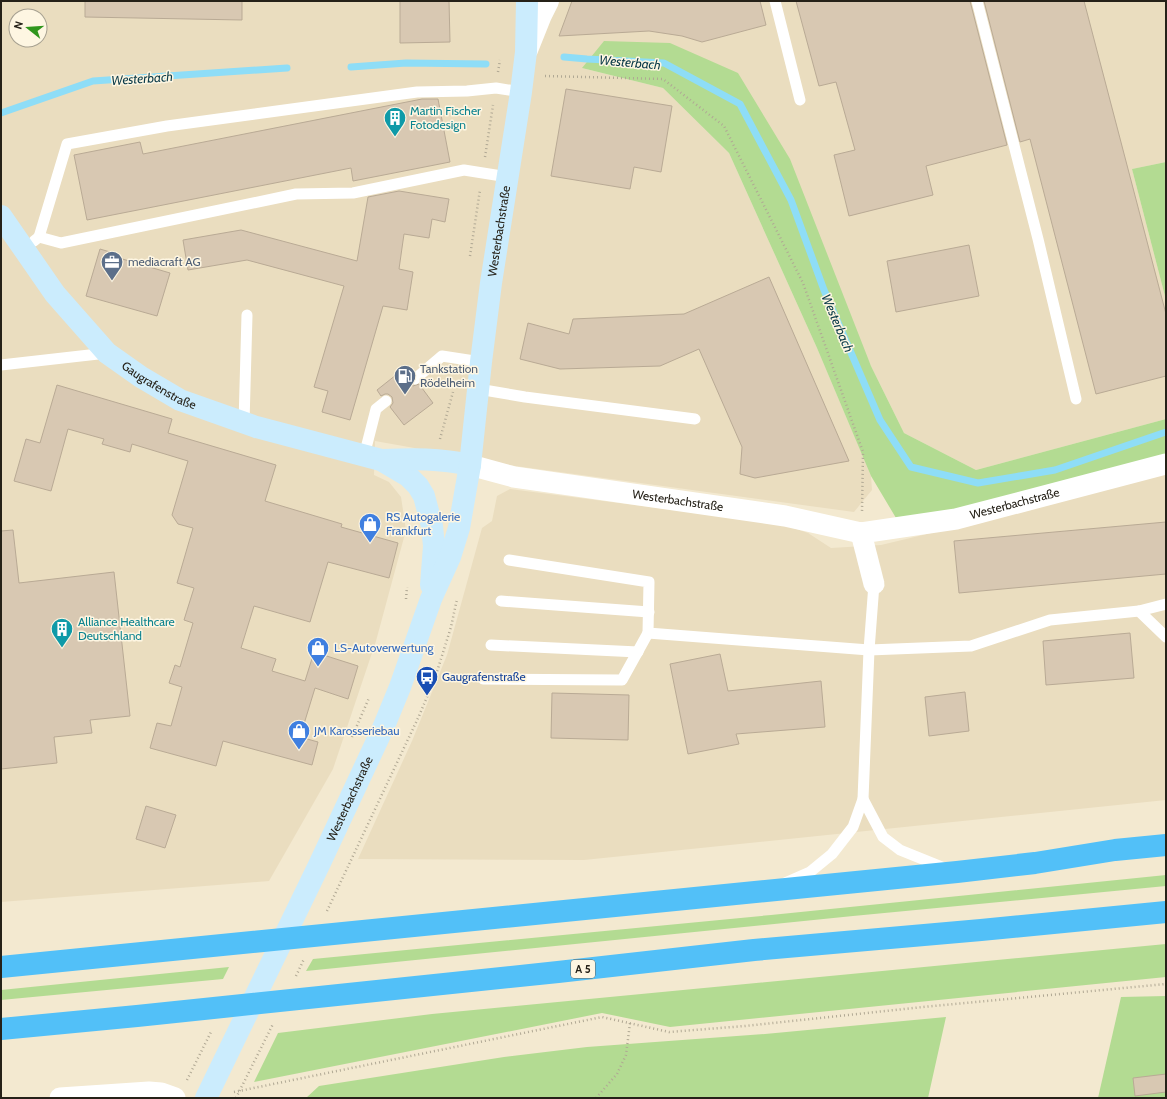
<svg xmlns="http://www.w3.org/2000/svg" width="1167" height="1099" font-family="Cabin,sans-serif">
<rect width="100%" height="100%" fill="#f3e9d0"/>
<g fill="#eaddbf" fill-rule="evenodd">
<path d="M1,1h1165v161l-34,7 34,131v119l-190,51 -72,-37 -33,-67 -133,-293 -156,-5 81,20 66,65 88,195 54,128 1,14 -18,22 -339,-46 -140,-25 -1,34 15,7 12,15 5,33 -30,111 -43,128 -64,112 -268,21zM16,16h24v24h-24z"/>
<polygon points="1166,468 1166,800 584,860 358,859 412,741 447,655 482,528 492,521 497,496 510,489 782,524 808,533 831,548 881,545 948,529"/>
</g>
<g fill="#b3db92">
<polygon points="604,41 670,43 738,73 790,159 871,366 904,433 976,470 1166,419 1166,468 899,523 871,476 817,348 729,153 663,88 582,68"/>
<polygon points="1166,162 1166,300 1132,169"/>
<polygon points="1166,875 1166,886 853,916 306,971 313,959 771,915"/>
<polygon points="1166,944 1166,977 670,1027 602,1013 254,1082 278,1033 432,1014"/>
<polygon points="229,967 223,979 1,1000 1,990"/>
<polygon points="1166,996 1166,1098 1098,1098 1121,997"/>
<polygon points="946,1017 928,1098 306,1098 319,1086 504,1057 587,1047 765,1034"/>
</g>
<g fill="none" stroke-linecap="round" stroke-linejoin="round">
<g stroke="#8eddf7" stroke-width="7">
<polyline points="564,57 587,59 664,63 740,104 791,200 824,290 880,420 911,467 978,483 1055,470 1166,432"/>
<polyline points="351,67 406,63 486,64"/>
<polyline points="1,113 93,81 287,68"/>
</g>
</g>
<g fill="#d8c8b2" stroke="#b9aa95">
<polygon points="85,1 242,1 242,20 85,17"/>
<polygon points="400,1 449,1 450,42 400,43"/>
<polygon points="572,1 760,1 766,25 702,42 682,36 649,31 559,36"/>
<polygon points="796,1 970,1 1007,145 926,166 933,195 849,216 834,155 855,150 836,82 819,86"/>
<polygon points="984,1 1084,1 1166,314 1166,376 1096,394 1030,139 1020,142"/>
<polygon points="566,89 672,106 661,172 634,167 630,189 551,176"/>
<polygon points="422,99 438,99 450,162 353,181 351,168 87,220 74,155 140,142 143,154"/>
<polygon points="399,191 449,199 445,222 432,219 429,238 404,234 399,269 413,272 407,310 383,306 350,420 322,412 328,391 314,387 344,286 247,260 188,270 183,240 241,230 357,261 368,197"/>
<polygon points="969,245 979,296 896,312 887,261"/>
<polygon points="100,249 120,255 119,258 170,273 157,316 86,296"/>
<polygon points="769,277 849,461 755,478 740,474 742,447 699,349 660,366 560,369 520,359 528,323 569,334 573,319 684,314"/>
<polygon points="406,367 411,373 408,377 409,383 413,386 419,384 433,403 404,425 390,407 393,403 392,397 388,394 385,394 381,396 377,390"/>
<polygon points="57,385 172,419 168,433 276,465 265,501 342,524 341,527 398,543 389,578 328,562 310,622 254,606 241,648 276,659 272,671 305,681 314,652 358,666 348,699 315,688 300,737 318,742 312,765 223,741 216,766 150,748 157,723 171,726 182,687 169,683 175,665 180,667 193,623 184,620 194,588 177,583 193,528 178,524 172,515 188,461 132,444 130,452 102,444 104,439 68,429 51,491 14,481 26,439 40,443"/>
<polygon points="1166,522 1166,574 959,593 954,541"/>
<polygon points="13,530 19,583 114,572 130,716 90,720 92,733 54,737 57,763 1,769 1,531"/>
<polygon points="1130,633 1134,678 1046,685 1043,641"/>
<polygon points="720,654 728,691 821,681 825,727 736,734 739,744 688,754 670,664"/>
<polygon points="965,692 969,731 929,736 925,697"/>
<polygon points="552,693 629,695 628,740 551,738"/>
<polygon points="146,806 176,815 165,848 136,839"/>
<polygon points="1166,1074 1166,1092 1135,1096 1133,1078"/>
</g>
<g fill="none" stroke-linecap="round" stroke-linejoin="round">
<g stroke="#b0a894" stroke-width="2.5" stroke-dasharray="1 3" stroke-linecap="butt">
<polyline points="498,72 500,60"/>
<polyline points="545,76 663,79 724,126 803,283 863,452 862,511"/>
<polyline points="485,157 493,105"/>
<polyline points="470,256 480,190"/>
<polyline points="440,439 453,392"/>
<polyline points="406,599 407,587"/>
<polyline points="352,737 369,698"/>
<polyline points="327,911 419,716 435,678 451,627 457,599"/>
<polyline points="296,976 304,959"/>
<polyline points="187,1080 212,1030"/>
<polyline points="234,1092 602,1017 669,1032 745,1026 923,1007 1166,984"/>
<polyline points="236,1098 273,1024"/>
<polyline points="596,1098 617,1074 626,1055 630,1023"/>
</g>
<g stroke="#fff" stroke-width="11">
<polyline points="775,1 800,100"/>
<polyline points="977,1 1038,239 1076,399"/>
<polyline points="39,237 67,144 167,126 417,92 467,91 496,88 521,92"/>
<polyline points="34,241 39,237 61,243 296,194 353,193 464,170 508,177"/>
<polyline points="1,365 107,353"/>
<polyline points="415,379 442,356 481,362"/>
<polyline points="478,389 525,397 695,419"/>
<polyline points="244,423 247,315"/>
<polyline points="364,456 376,409 386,401"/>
<polyline points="509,560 649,582 648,633 869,650 971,646 1050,620 1139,611 1166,604"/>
<polyline points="501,601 649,612"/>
<polyline points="1139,611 1166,637"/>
<polyline points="491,645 638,652"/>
<polyline points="483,679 622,680 648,633"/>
<polyline points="863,799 883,837 900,850 947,869"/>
<polyline points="785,883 810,872 832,854 853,827 863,799 869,650 874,584"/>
</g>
<g stroke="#fff" stroke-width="21">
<path id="s1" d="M470,465l44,12 271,39 76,17 95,-14 210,-55"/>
<polyline points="861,533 874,584"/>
<polyline points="60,1098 149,1092 161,1093 175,1098"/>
</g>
<polyline stroke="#fff" stroke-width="22" points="527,50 541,15 548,1"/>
<g stroke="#cbecfd" stroke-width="22">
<path id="s2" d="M1,216l54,78 52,59 34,24 39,23 76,27 125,33 27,16 10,10 6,10 8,30 2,20 -3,39"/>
<path d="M381,460c31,-1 58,-2 89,5"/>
<path id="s3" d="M206,1098l113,-233 65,-139 16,-39 31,-88 19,-42 9,-29 11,-63 11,-103 10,-79 30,-191 5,-40 1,-51"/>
</g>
<g stroke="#52c0f8" stroke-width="22">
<polyline points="1,967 957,872 1035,863 1115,850 1166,845"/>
<polyline points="1,1029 137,1016 558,972 754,950 981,930 1166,912"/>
</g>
</g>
<defs>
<g id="building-pin" transform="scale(1.15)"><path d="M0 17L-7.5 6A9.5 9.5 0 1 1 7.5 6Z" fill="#0f9aa8" stroke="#fef6e2"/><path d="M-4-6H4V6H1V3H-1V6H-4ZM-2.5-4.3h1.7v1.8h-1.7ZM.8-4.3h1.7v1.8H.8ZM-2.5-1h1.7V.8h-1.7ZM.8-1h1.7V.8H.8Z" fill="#fff"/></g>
<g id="office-pin" transform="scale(1.15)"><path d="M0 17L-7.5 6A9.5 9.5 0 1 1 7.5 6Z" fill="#5c6f8a" stroke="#fef6e2"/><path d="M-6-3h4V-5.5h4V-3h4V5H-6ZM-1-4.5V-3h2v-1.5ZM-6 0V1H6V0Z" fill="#fff"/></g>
<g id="fuel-pin" transform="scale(1.15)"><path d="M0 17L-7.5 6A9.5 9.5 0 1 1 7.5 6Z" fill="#5c6f8a" stroke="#fef6e2"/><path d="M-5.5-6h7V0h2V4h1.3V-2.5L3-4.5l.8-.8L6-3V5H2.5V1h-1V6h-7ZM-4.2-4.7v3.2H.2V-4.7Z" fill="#fff"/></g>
<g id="shop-pin" transform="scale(1.15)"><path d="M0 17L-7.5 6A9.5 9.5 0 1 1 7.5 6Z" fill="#3f7fe0" stroke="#fef6e2"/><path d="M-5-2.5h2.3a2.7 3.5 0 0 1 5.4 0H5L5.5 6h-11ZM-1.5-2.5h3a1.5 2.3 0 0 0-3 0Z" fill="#fff"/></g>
<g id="bus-pin" transform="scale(1.15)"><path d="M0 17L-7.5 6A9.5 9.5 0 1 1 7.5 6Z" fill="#1a4fb4" stroke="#fef6e2"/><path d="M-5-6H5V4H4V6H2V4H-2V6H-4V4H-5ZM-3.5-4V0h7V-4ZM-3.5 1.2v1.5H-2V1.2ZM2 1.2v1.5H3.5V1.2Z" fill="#fff"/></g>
</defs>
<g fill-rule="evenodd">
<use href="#building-pin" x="395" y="118"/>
<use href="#office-pin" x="112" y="262"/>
<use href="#fuel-pin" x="405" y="376"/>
<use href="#shop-pin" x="370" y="524"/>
<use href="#building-pin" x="62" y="629"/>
<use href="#shop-pin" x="318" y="648"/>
<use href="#bus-pin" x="427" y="677"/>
<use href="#shop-pin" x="299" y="731"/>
</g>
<g text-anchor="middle" stroke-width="3" stroke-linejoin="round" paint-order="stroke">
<rect fill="#fef6e2" stroke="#666155" stroke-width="1" x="571" y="960" width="24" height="18" rx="3"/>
<g font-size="11" font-weight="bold" fill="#252118">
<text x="583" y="973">A 5</text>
</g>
<g font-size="12" fill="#0d838f" stroke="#fef6e2" text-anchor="start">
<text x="410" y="115">Martin Fischer<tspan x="410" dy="14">Fotodesign</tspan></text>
<text x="78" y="626">Alliance Healthcare<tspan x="78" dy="14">Deutschland</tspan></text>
</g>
<g font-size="12" fill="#252118" stroke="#fef6e2">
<text dy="4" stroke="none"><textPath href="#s3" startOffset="924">Westerbachstraße</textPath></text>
<text dy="4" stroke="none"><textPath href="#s2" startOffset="235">Gaugrafenstraße</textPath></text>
<text dy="4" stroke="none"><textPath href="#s1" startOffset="211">Westerbachstraße</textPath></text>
<text dy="4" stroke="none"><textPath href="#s1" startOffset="554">Westerbachstraße</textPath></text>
<text dy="4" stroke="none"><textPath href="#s3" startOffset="332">Westerbachstraße</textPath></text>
</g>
<g font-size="12" fill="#4e5e75" stroke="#fef6e2" text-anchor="start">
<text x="128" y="266">mediacraft AG</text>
<text x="420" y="373">Tankstation<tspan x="420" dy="14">Rödelheim</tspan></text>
</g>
<g font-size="12" fill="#366cbe" stroke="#fef6e2" text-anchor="start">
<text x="386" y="521">RS Autogalerie<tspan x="386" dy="14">Frankfurt</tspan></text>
<text x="334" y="652">LS-Autoverwertung</text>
<text x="314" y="735">JM Karosseriebau</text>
</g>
<g font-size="12" fill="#164399" stroke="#fef6e2" text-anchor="start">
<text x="442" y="681">Gaugrafenstraße</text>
</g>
<g font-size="13" font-style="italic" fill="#0b3b49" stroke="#fef6e2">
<text transform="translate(630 62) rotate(5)" y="5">Westerbach</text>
<text transform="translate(142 78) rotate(-4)" y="5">Westerbach</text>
<text transform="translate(838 323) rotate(67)" y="5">Westerbach</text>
</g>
</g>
<rect width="1167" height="1099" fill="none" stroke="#252118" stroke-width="4"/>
<g transform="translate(28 28) rotate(287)"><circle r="19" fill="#fef6e2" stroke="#a7a191"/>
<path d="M0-3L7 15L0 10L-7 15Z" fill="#30961c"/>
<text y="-6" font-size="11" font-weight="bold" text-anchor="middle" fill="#252118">N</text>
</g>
</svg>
